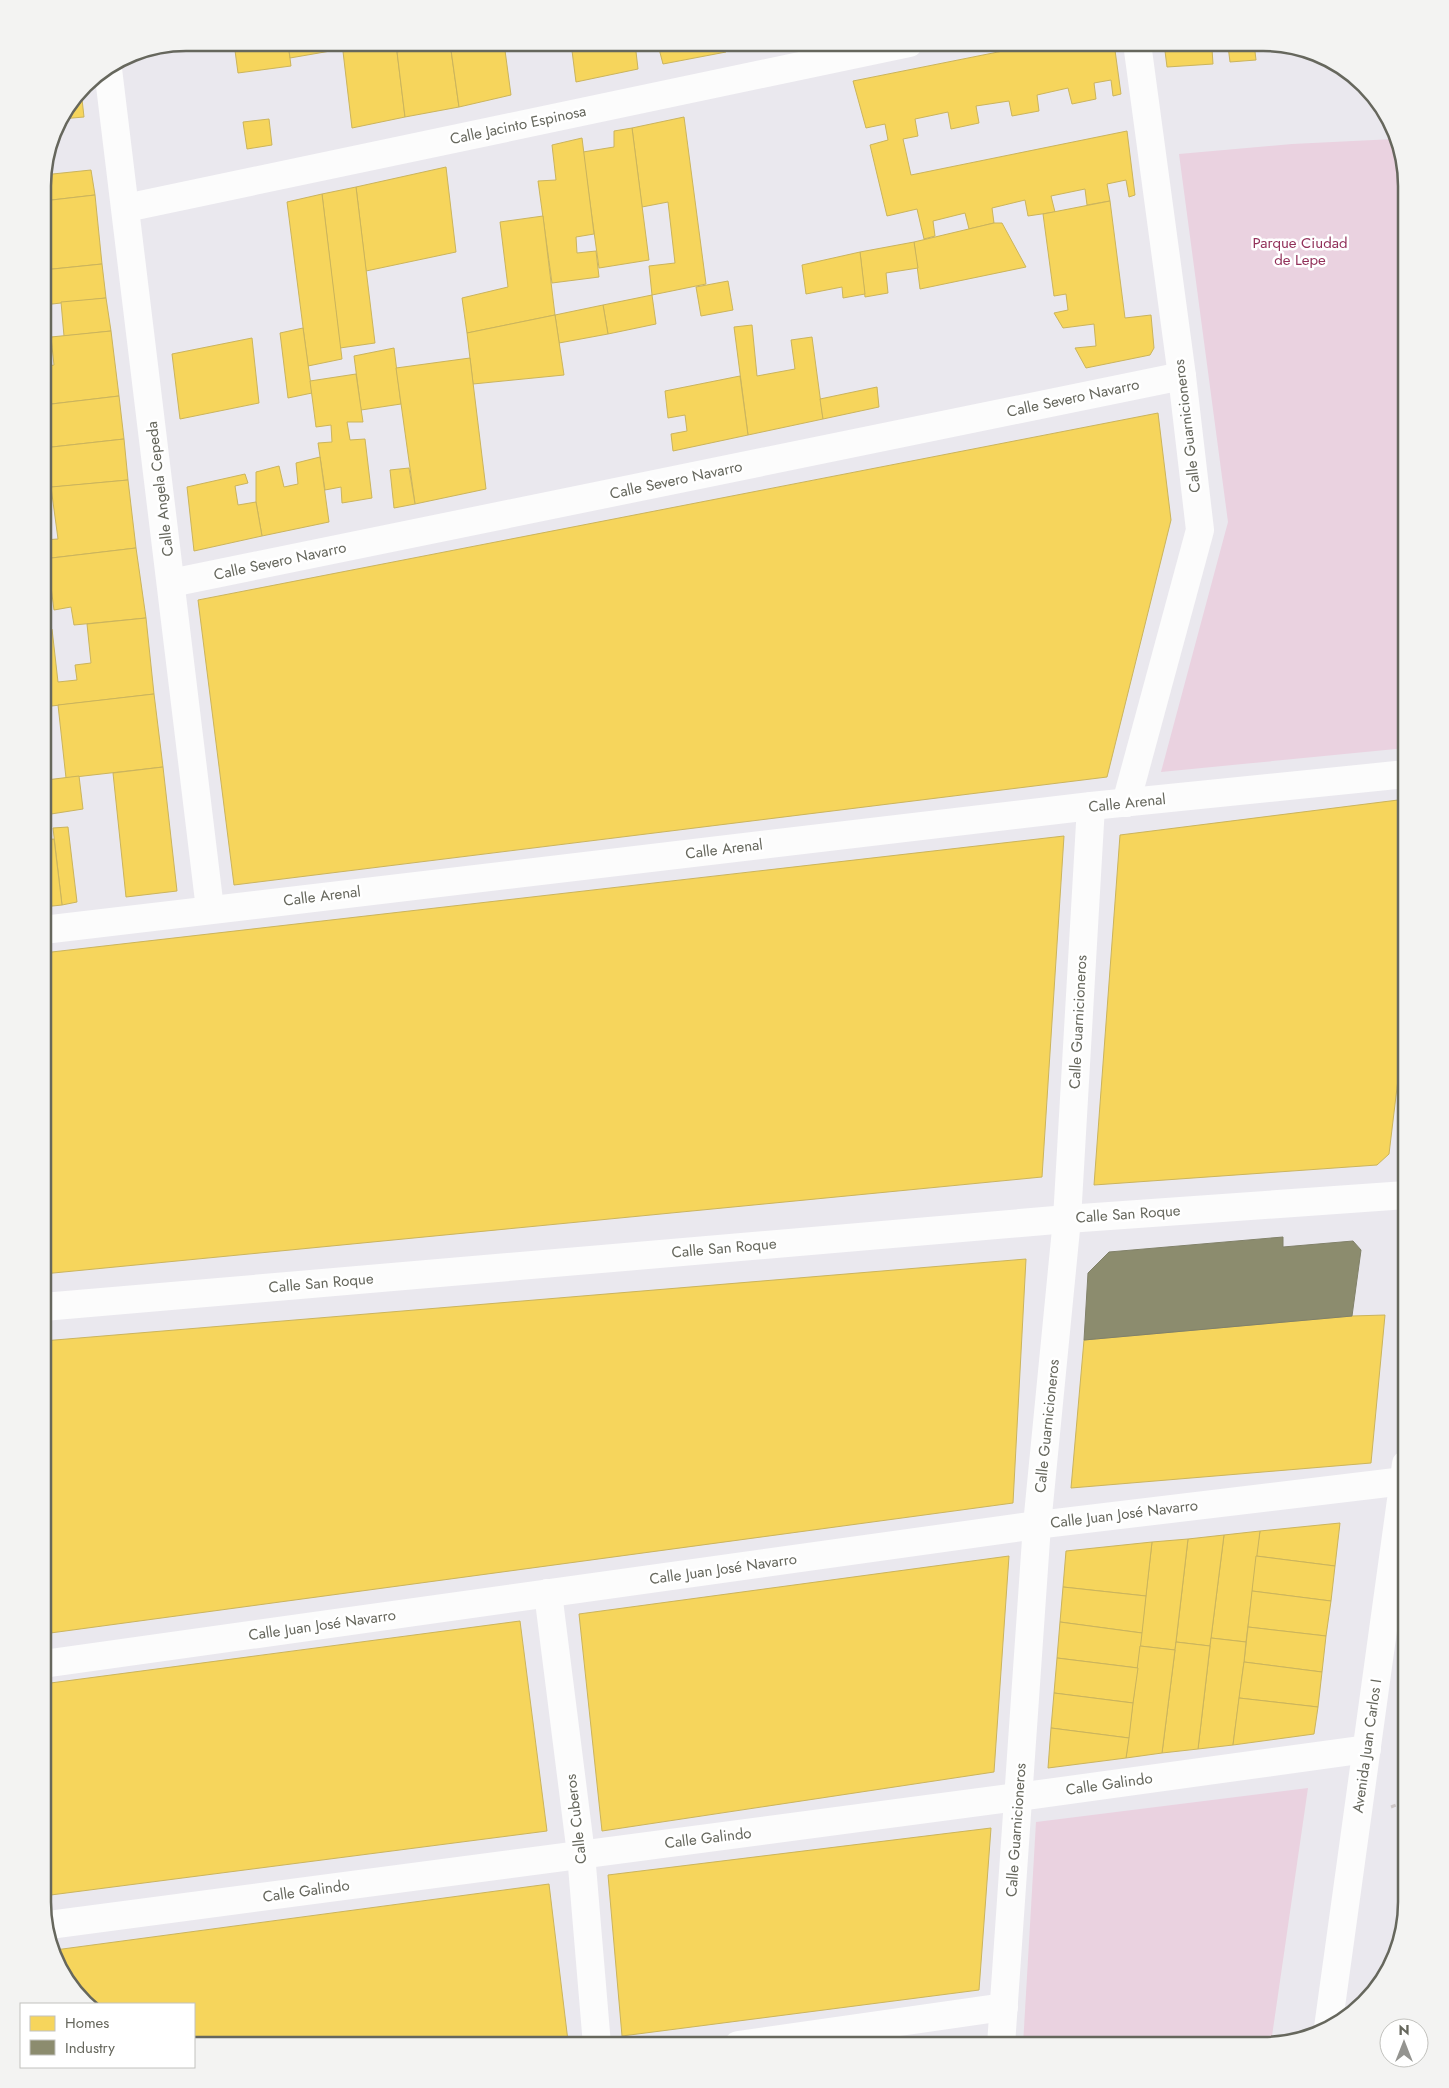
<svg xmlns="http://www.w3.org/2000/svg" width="1449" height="2088" font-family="Jost,sans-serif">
<rect width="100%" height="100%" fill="#eae8ee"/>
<g fill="#ead2e0">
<polygon points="1394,139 1406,186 1406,748 1161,772 1228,522 1179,154 1292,144"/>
<polygon points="1308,1788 1271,2043 1263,2045 1023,2045 1036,1822"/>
</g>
<g fill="#f6d55c" stroke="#cbb45c">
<polygon points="234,43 288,43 291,66 238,73"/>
<polygon points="288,43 342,43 342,49 290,58"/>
<polygon points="342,43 396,43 405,117 352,128"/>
<polygon points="440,43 450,43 459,107 405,117 397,52"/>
<polygon points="450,43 504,43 511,95 459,107"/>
<polygon points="571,43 635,43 638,69 576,82"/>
<polygon points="635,43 724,43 726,52 663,64 658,45 636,48"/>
<polygon points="759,43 775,43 760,46"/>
<polygon points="1043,43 1114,43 1121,94 1113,96 1111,80 1094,83 1096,99 1072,104 1068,88 1037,95 1039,111 1012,116 1009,101 976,106 979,123 951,129 948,112 915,119 918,136 903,139 911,175 1127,131 1135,195 1129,197 1126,180 1107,184 1110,201 1087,205 1085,189 1051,196 1055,212 1028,216 1025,200 992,208 994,223 969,229 965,213 933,221 935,236 924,239 917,209 887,216 870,145 888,140 885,124 866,128 853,81"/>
<polygon points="1164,43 1254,43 1256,60 1230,62 1228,46 1212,49 1213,64 1167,67"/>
<polygon points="81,90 84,117 61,119"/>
<polygon points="684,117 706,284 652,295 649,266 675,263 668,202 642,207 632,128"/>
<polygon points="269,119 272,145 247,149 243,122"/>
<polygon points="632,128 649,260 599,268 583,152 614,147 614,131"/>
<polygon points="582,138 594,234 576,237 577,253 596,251 599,277 552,283 538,181 556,180 552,145"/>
<polygon points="446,167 456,252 366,271 356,187"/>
<polygon points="91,170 95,195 43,201 43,175"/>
<polygon points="356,187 375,343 340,348 322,194"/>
<polygon points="322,194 342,359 308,366 287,202"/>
<polygon points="95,195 102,264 43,270 43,201"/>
<polygon points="1110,201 1125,318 1151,315 1154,348 1150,355 1086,368 1075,348 1096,346 1094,324 1063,328 1054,313 1068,310 1066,294 1054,296 1043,214"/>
<polygon points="543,216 555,315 467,333 462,298 508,287 500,222"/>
<polygon points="994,223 1002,223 1026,267 920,289 914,242"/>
<polygon points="914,242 918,268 886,273 888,293 865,297 860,252"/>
<polygon points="860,252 865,294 843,298 842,287 806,294 802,265"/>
<polygon points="102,264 106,298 43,305 43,270"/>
<polygon points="728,281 733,310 701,316 696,287"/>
<polygon points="652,295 656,324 608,334 603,305"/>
<polygon points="106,298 111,331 64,336 61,302"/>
<polygon points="603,305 608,334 559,343 555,315"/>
<polygon points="555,315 564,375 473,384 467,333"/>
<polygon points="752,325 757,376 795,369 791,340 812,337 823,419 748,435 734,327"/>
<polygon points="303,328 312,393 288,398 280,333"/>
<polygon points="111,331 119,396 43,405 43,367 54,365 51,337"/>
<polygon points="252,338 259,403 180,419 172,354"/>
<polygon points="394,348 401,404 361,410 354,356"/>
<polygon points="470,358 486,489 415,504 396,368"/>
<polygon points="356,374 363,422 347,422 350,440 365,439 372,498 342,503 341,487 325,490 318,443 332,442 331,425 316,427 310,381"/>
<polygon points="740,376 748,435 673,451 671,434 687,431 685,415 668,418 665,391"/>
<polygon points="877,387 879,407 823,419 820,399"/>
<polygon points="119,396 124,439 43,448 43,405"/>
<polygon points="1158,413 1171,520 1107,777 234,885 198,600"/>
<polygon points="124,439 128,480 43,488 43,448"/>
<polygon points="320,457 329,522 262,536 256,502 256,472 279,466 284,487 298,484 296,463"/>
<polygon points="409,468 415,504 394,508 390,470"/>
<polygon points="245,474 248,483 235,486 238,505 256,502 262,536 194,551 187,487"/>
<polygon points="128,480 136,548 43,559 43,540 58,539 51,487"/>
<polygon points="136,548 146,618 74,625 71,607 54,610 50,579 43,580 43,559"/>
<polygon points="146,618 154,694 43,707 43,630 52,629 58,682 77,680 75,665 91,663 87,624"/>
<polygon points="154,694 163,767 66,778 58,705"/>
<polygon points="163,767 177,891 126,897 113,773"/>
<polygon points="79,776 83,809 51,814 46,780"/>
<polygon points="1406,799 1406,1013 1389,1154 1377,1165 1094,1185 1120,835"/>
<polygon points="68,827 77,902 62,905 53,828"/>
<polygon points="1064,836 1042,1177 43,1274 43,953"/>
<polygon points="54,839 62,905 43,907 43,840"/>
<polygon points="1026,1259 1013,1503 43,1634 43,1341"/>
<polygon points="1385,1315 1371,1463 1071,1488 1084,1340 1352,1316"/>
<polygon points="1340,1523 1335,1566 1256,1556 1260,1531"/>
<polygon points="1260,1531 1246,1642 1211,1638 1224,1535"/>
<polygon points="1224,1535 1210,1646 1176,1642 1188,1539"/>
<polygon points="1188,1539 1175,1650 1140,1646 1152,1542"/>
<polygon points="1152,1542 1146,1596 1063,1587 1066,1551"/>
<polygon points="1009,1556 994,1772 602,1831 579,1614"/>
<polygon points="1256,1556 1335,1566 1331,1601 1252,1591"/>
<polygon points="1063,1587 1146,1596 1142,1633 1060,1622"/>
<polygon points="1252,1591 1331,1601 1326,1636 1248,1627"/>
<polygon points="520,1621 547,1831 43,1896 43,1684"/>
<polygon points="1060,1622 1142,1633 1138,1668 1057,1658"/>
<polygon points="1248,1627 1326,1636 1322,1672 1244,1662"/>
<polygon points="1211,1638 1246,1642 1244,1662 1233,1745 1198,1749"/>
<polygon points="1176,1642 1210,1646 1198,1749 1162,1753"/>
<polygon points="1140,1646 1175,1650 1162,1753 1126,1758"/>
<polygon points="1057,1658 1138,1668 1133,1703 1054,1693"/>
<polygon points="1244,1662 1322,1672 1318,1707 1239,1698"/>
<polygon points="1054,1693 1133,1703 1129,1738 1051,1728"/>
<polygon points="1239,1698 1318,1707 1314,1734 1233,1745"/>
<polygon points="1051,1728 1129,1738 1126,1758 1048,1768"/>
<polygon points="991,1828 979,1990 622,2036 608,1875"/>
<polygon points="549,1884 568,2041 537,2045 194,2045 194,2004 92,2004 62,1974 55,1950"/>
<polygon points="978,2041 977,2045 942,2045"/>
</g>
<polygon fill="#8c8c6e" stroke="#818169" points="1283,1237 1283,1247 1353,1241 1361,1250 1352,1316 1084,1340 1088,1273 1109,1252"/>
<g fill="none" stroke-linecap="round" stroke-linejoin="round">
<polyline stroke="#cec8c9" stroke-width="3" stroke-dasharray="5 2.5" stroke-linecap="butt" points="1391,1807 1406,1801"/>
<g stroke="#fcfcfc" stroke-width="28">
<polyline points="108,69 210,909"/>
<polyline points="126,208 909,43"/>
<polyline points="171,583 1182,376"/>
<polyline points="1126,803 1200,530 1182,376 1137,43"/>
<polyline points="43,930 1091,806 1406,774"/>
<polyline points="43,1307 1067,1219 1406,1195"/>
<polyline points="548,1593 581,1854 597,2045"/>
<polyline points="43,1664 1037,1525 1404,1481"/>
<polyline points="49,1925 1018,1797 1367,1749"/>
<polyline points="1328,2028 1406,1464"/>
<polyline points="738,2045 1004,2007"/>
<polyline points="1001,2045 1037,1525 1067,1219 1091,806"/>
</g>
</g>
<g text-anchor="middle" stroke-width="5" stroke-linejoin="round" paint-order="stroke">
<g font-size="15" fill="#66675d" stroke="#fff">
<text transform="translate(518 125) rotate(-12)" y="5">Calle Jacinto Espinosa</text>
<text transform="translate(1073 398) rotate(-12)" y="5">Calle Severo Navarro</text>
<text transform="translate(1187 426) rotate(-97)" y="5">Calle Guarnicioneros</text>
<text transform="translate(676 480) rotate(-12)" y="5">Calle Severo Navarro</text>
<text transform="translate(160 489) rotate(-97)" y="5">Calle Angela Cepeda</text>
<text transform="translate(280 561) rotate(-12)" y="5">Calle Severo Navarro</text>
<text transform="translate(1127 803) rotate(-6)" y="5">Calle Arenal</text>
<text transform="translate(724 849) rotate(-7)" y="5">Calle Arenal</text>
<text transform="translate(322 896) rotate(-7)" y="5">Calle Arenal</text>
<text transform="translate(1078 1022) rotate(-87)" y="5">Calle Guarnicioneros</text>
<text transform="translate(1128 1214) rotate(-4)" y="5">Calle San Roque</text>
<text transform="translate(724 1248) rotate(-5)" y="5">Calle San Roque</text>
<text transform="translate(321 1283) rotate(-5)" y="5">Calle San Roque</text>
<text transform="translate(1047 1426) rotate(-84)" y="5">Calle Guarnicioneros</text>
<text transform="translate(1124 1514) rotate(-7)" y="5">Calle Juan José Navarro</text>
<text transform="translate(723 1569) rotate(-8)" y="5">Calle Juan José Navarro</text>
<text transform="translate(322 1625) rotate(-8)" y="5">Calle Juan José Navarro</text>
<text transform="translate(1367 1746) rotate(-82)" y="5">Avenida Juan Carlos I</text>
<text transform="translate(1109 1784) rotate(-8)" y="5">Calle Galindo</text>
<text transform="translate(576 1819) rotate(-97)" y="5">Calle Cuberos</text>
<text transform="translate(1016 1830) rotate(-86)" y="5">Calle Guarnicioneros</text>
<text transform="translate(708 1838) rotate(-7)" y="5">Calle Galindo</text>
<text transform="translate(306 1891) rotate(-8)" y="5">Calle Galindo</text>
</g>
<g font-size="15" fill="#92315a" stroke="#fff">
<text x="1300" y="248">Parque Ciudad<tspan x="1300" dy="17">de Lepe</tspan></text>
</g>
</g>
<path d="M0 0H1449V2088H0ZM186 51H1263A135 135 0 0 1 1398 186V1902A135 135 0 0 1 1263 2037H186A135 135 0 0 1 51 1902V186A135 135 0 0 1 186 51Z" fill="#f3f3f2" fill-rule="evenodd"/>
<path fill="none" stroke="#66675d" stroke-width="2.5" d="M186 51H1263A135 135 0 0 1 1398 186V1902A135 135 0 0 1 1263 2037H186A135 135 0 0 1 51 1902V186A135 135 0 0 1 186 51Z"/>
<rect x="20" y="2003" width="175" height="65" fill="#ffffff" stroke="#c2c2be"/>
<rect x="30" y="2016" width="25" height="15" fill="#f6d55c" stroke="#c2c2be"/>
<text x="65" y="2028" font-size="15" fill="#66675d">Homes</text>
<rect x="30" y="2040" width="25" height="15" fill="#8c8c6e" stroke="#c2c2be"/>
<text x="65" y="2053" font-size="15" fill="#66675d">Industry</text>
<g transform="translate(1404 2043)"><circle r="24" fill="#ffffff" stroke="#c2c2be"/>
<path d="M0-4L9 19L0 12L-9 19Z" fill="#949490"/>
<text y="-8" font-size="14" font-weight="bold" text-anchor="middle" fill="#66675d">N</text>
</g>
</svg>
